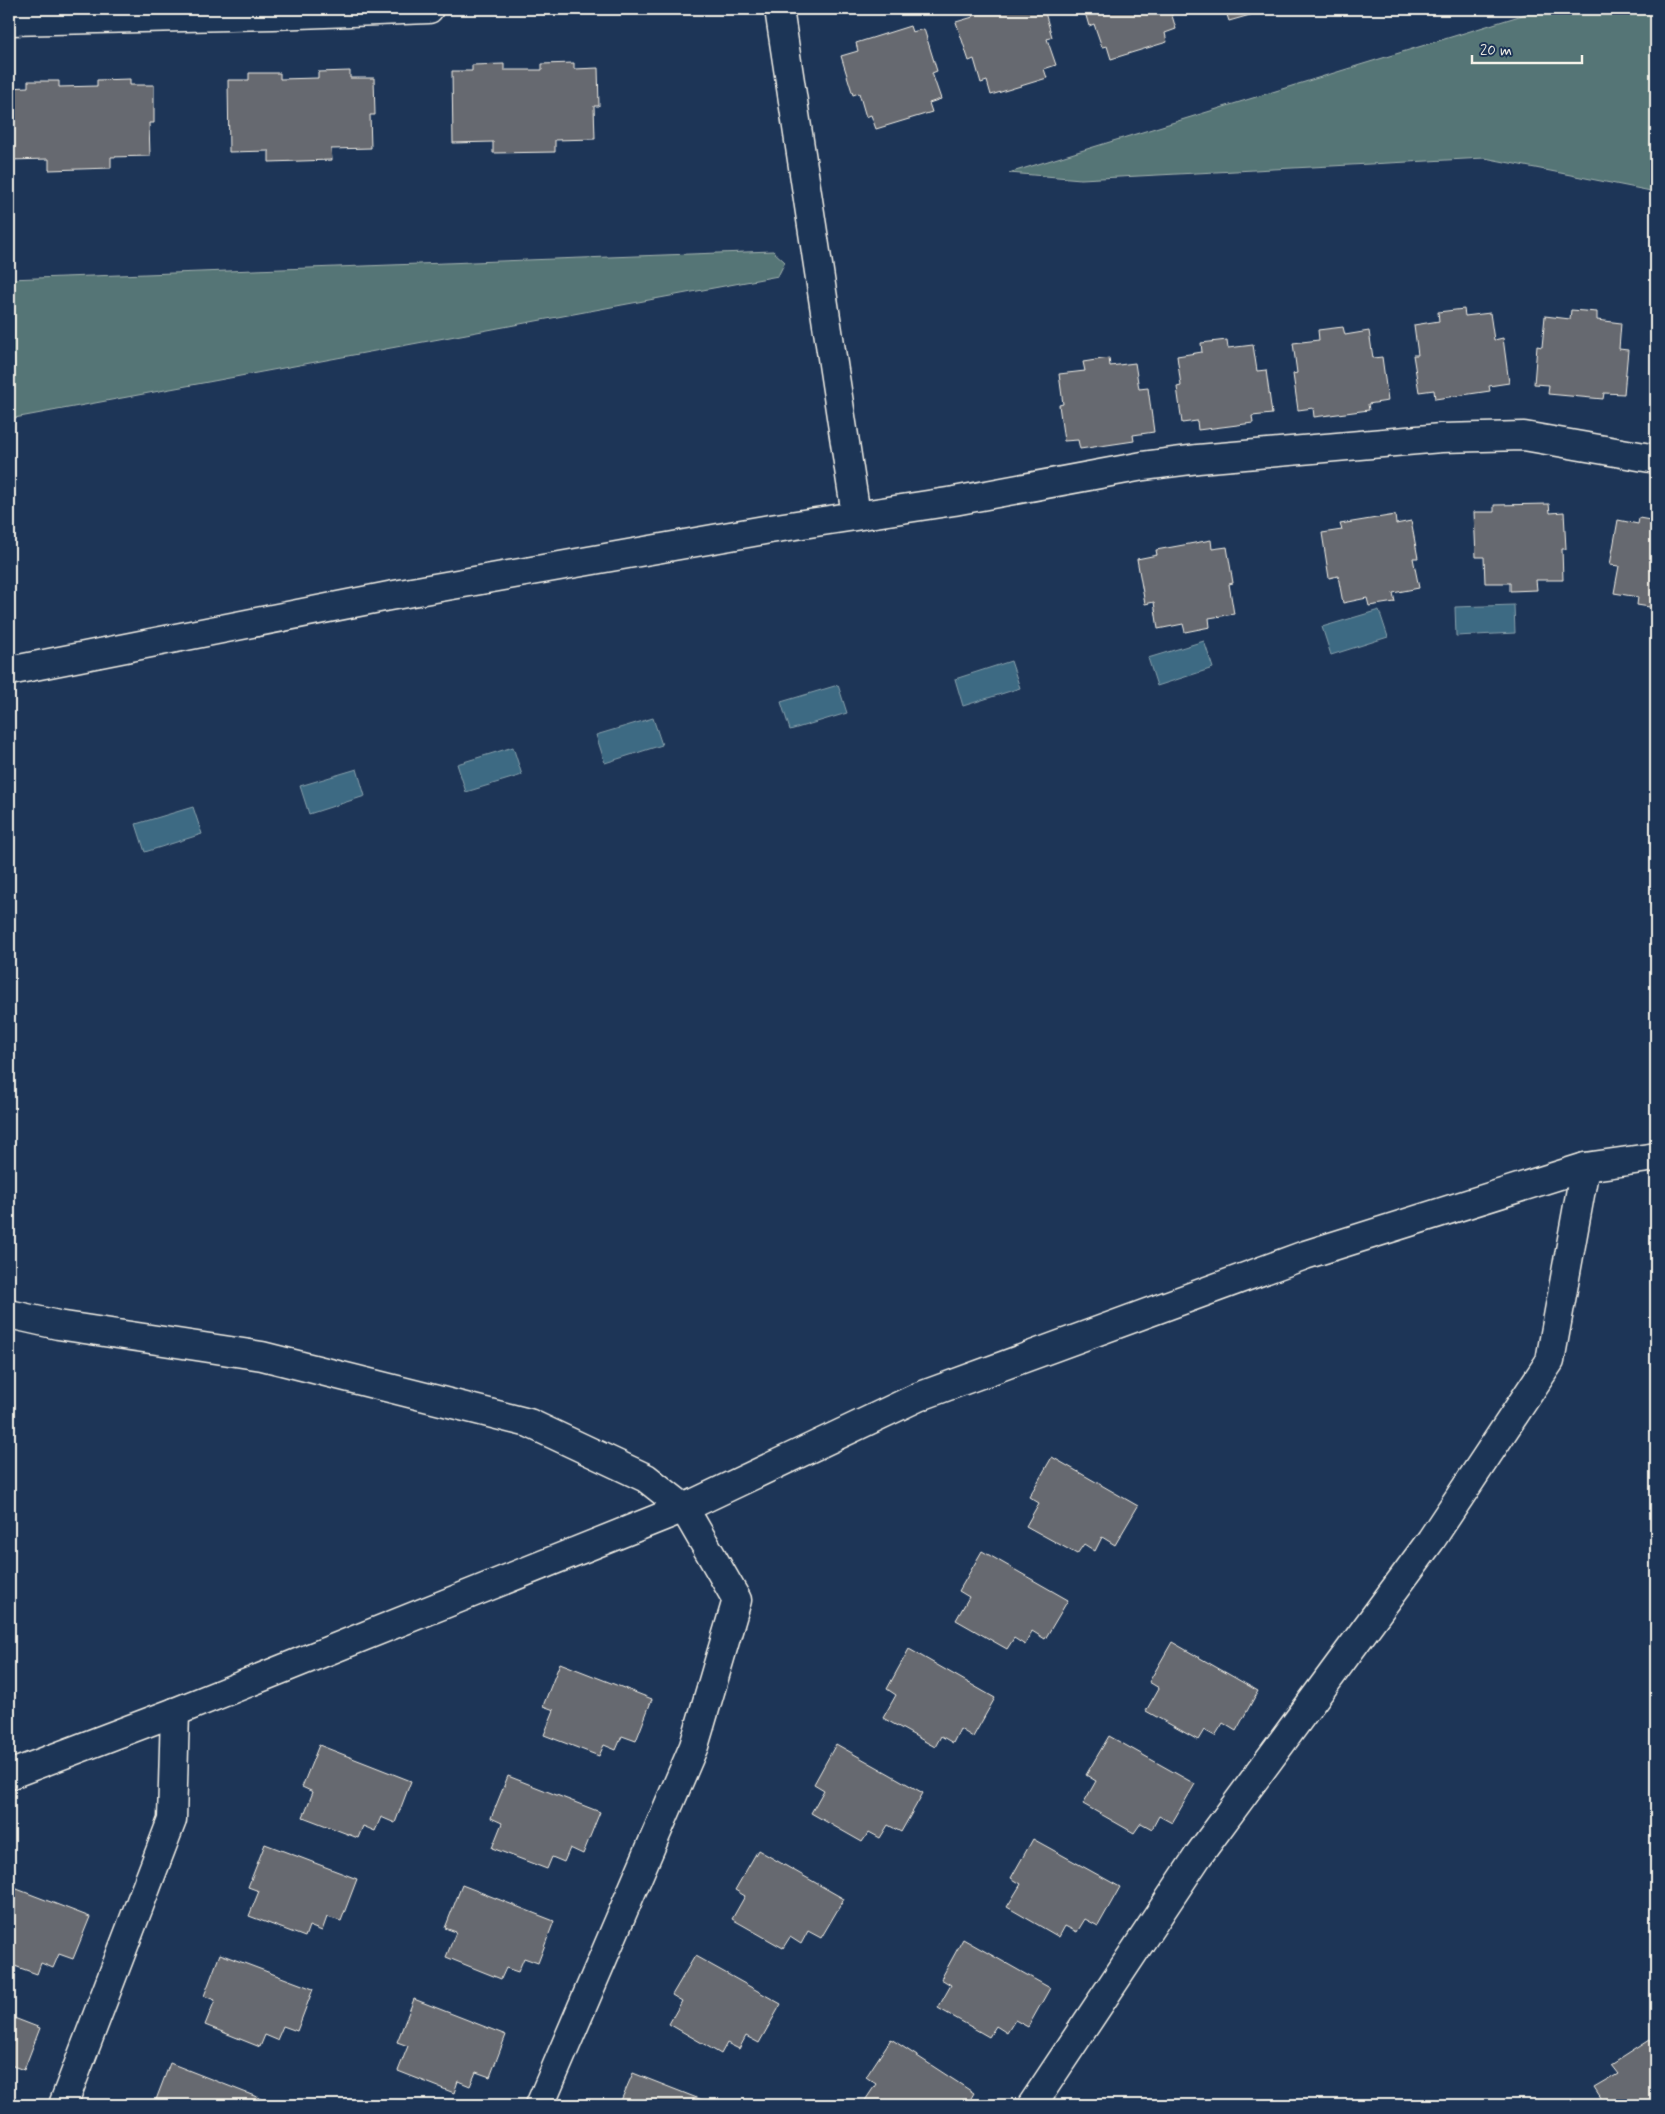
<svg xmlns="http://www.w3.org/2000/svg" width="1665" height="2114" font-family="Mynerve,sans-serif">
<rect width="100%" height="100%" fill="#1d3557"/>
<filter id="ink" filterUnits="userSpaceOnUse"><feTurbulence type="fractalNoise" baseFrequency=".02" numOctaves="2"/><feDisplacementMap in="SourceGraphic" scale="10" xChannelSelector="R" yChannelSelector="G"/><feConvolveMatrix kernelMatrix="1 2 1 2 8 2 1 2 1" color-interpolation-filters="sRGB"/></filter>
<g filter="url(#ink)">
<g fill="#547576" stroke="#a4b3af">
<polygon points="1542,9 1656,9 1656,192 1485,158 1081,179 1009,173"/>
<polygon points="773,251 785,262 778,276 9,419 9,279"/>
</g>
<g fill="#3e6a83" stroke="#87a0ab">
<polygon points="1514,605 1515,633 1456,636 1455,607"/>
<polygon points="1379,610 1388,637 1331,655 1322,627"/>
<polygon points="1204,641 1213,668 1157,686 1148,658"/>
<polygon points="1011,661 1020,688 963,706 955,679"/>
<polygon points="838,685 847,713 790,730 781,702"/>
<polygon points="653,718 662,745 605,763 596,735"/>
<polygon points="513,747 522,775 466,792 457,764"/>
<polygon points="357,769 365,796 309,814 300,786"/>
<polygon points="193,807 202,834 145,852 136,824"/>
</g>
<g fill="#666970" stroke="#f4f1e8">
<polygon points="971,9 1044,9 1052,37 1047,39 1056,65 1044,69 1047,78 991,95 987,81 981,83 974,59 969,61 956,22 973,17"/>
<polygon points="1084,9 1170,9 1176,29 1165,33 1167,42 1111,59 1107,46 1102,47 1094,24 1089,26"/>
<polygon points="1225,9 1271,9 1229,21"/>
<polygon points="910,26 912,32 924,29 937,71 932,73 941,99 929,103 932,112 876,129 871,115 866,117 859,93 853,95 841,56 858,51 856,43"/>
<polygon points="574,63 574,69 598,68 599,106 594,106 595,139 555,140 555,152 493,153 493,142 453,143 452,71 472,71 472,65 504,64 504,70 542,70 542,64"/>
<polygon points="350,71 350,78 374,78 375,115 370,115 371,148 331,149 332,160 269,162 269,151 229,152 228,80 249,80 249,73 280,73 280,79 318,78 318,72"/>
<polygon points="130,79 130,85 154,85 154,123 149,123 150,156 111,157 111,168 49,170 49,159 9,160 9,88 28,87 28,81 59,81 59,87 97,86 97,80"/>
<polygon points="1464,309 1465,316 1490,313 1494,340 1503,338 1509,383 1489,386 1490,391 1435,399 1434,390 1419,392 1413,355 1418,355 1414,325 1439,321 1438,312"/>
<polygon points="1571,310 1597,312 1597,320 1621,323 1619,349 1628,350 1624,394 1604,393 1603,399 1548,394 1549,385 1534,384 1537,346 1542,347 1545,316 1570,319"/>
<polygon points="1343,327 1345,335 1369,331 1373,358 1382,357 1388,401 1368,404 1369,410 1314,417 1313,408 1298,410 1293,374 1297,373 1293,343 1319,340 1318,330"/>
<polygon points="1227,340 1228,348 1253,345 1257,371 1266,370 1272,414 1252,416 1253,423 1198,430 1197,421 1182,423 1177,387 1181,386 1177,356 1202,352 1201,343"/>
<polygon points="1109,358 1110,366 1135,363 1139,389 1148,388 1154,432 1133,435 1134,441 1080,449 1078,440 1064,441 1059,405 1063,404 1059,374 1085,371 1083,362"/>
<polygon points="1655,368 1656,368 1656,406 1652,405"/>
<polygon points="1549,504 1550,513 1564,512 1566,549 1562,549 1563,580 1536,580 1537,590 1510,591 1510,583 1485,583 1484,557 1476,557 1474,512 1494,512 1494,505"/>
<polygon points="1395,515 1396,524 1411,521 1418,558 1413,558 1419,588 1393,593 1395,602 1369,606 1367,598 1343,603 1338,576 1329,578 1322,533 1342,530 1340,524"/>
<polygon points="1639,518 1656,521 1656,608 1637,605 1638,597 1614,593 1619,566 1610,565 1618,520 1638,524"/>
<polygon points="1211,540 1212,549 1227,547 1233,583 1229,584 1234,614 1209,618 1210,627 1185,632 1183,624 1158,629 1154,602 1145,604 1137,559 1157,555 1156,550"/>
<polygon points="1052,1457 1138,1506 1115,1545 1102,1537 1095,1551 1084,1544 1077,1554 1026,1526 1039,1503 1029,1497"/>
<polygon points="982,1551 1068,1600 1045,1639 1032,1631 1025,1645 1014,1638 1007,1649 956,1620 969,1597 959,1591"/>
<polygon points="1172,1642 1258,1691 1236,1731 1223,1723 1215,1736 1204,1730 1198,1740 1146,1711 1159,1688 1149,1682"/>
<polygon points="909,1649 995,1698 973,1737 960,1729 953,1743 941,1736 935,1747 883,1718 896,1695 887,1689"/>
<polygon points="560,1663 652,1699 636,1741 622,1736 616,1750 604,1745 599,1756 544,1735 554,1710 543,1706"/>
<polygon points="1109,1736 1195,1784 1172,1823 1159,1816 1152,1829 1141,1823 1134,1833 1083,1804 1096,1781 1086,1775"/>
<polygon points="836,1744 923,1793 901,1832 888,1825 880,1838 869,1832 862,1842 811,1813 824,1790 814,1784"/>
<polygon points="319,1745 411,1781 395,1823 381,1817 375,1831 363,1826 358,1838 303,1817 313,1792 302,1787"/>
<polygon points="508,1776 600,1812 583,1854 570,1848 564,1862 552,1857 547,1869 492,1848 502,1823 491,1818"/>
<polygon points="1033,1839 1120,1887 1098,1926 1085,1919 1077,1932 1065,1926 1059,1937 1007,1907 1021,1884 1011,1878"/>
<polygon points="265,1844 357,1879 341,1921 327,1917 322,1931 309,1926 305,1937 249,1916 259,1891 248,1887"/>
<polygon points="758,1850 844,1899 821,1938 808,1931 801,1944 790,1937 783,1948 732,1919 745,1896 735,1890"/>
<polygon points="462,1885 554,1921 538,1963 524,1958 518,1972 506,1968 501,1979 446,1957 456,1932 445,1928"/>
<polygon points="9,1886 90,1917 73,1959 59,1954 53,1968 41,1963 37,1974 9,1964"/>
<polygon points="963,1939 1050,1988 1028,2027 1015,2020 1007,2033 996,2026 989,2037 938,2008 951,1985 941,1979"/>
<polygon points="220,1954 313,1989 297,2031 283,2026 277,2040 265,2035 260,2047 205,2025 215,2000 204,1996"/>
<polygon points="695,1956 781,2004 759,2043 746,2036 739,2049 727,2043 721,2054 669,2024 682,2001 672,1995"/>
<polygon points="414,1999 506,2035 490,2077 476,2072 470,2086 458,2081 454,2093 398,2071 408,2046 397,2042"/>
<polygon points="9,2016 40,2028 24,2070 10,2065 9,2068"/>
<polygon points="891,2039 974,2093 967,2105 862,2105 876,2084 866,2077"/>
<polygon points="1650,2040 1656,2050 1656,2105 1605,2105 1594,2088 1618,2074 1611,2065"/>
<polygon points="170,2063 262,2099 260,2105 154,2105"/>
<polygon points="633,2073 715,2105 619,2105"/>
</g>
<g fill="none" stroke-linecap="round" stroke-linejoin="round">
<g stroke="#f4f1e8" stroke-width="31">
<g id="minor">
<polyline points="779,9 856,515"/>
<polyline points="9,21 273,15 429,9"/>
<polyline points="9,671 389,596 770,529 954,501 1143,466 1198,459 1441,438 1524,436 1656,459"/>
<polyline points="9,1314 58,1325 262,1356 529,1423 646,1478 684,1508 737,1600 694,1746 540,2105"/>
<polyline points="9,1775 175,1712 684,1508 918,1397 1305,1255 1585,1167 1656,1157"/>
<polyline points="63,2105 172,1820 175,1712"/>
<polyline points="1032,2105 1198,1856 1431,1540 1550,1361 1585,1167"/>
</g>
</g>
<use href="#minor" stroke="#1d3557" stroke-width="28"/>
</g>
</g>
<rect width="1665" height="2114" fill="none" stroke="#1d3557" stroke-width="30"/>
<rect x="15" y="15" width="1635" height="2084" fill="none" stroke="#f4f1e8" stroke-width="2" filter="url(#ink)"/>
<path d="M1472 55v8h110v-8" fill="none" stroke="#f4f1e8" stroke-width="2.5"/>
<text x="1480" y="55" font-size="15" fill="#f4f1e8" stroke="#1d3557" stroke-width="4" paint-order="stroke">20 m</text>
</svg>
